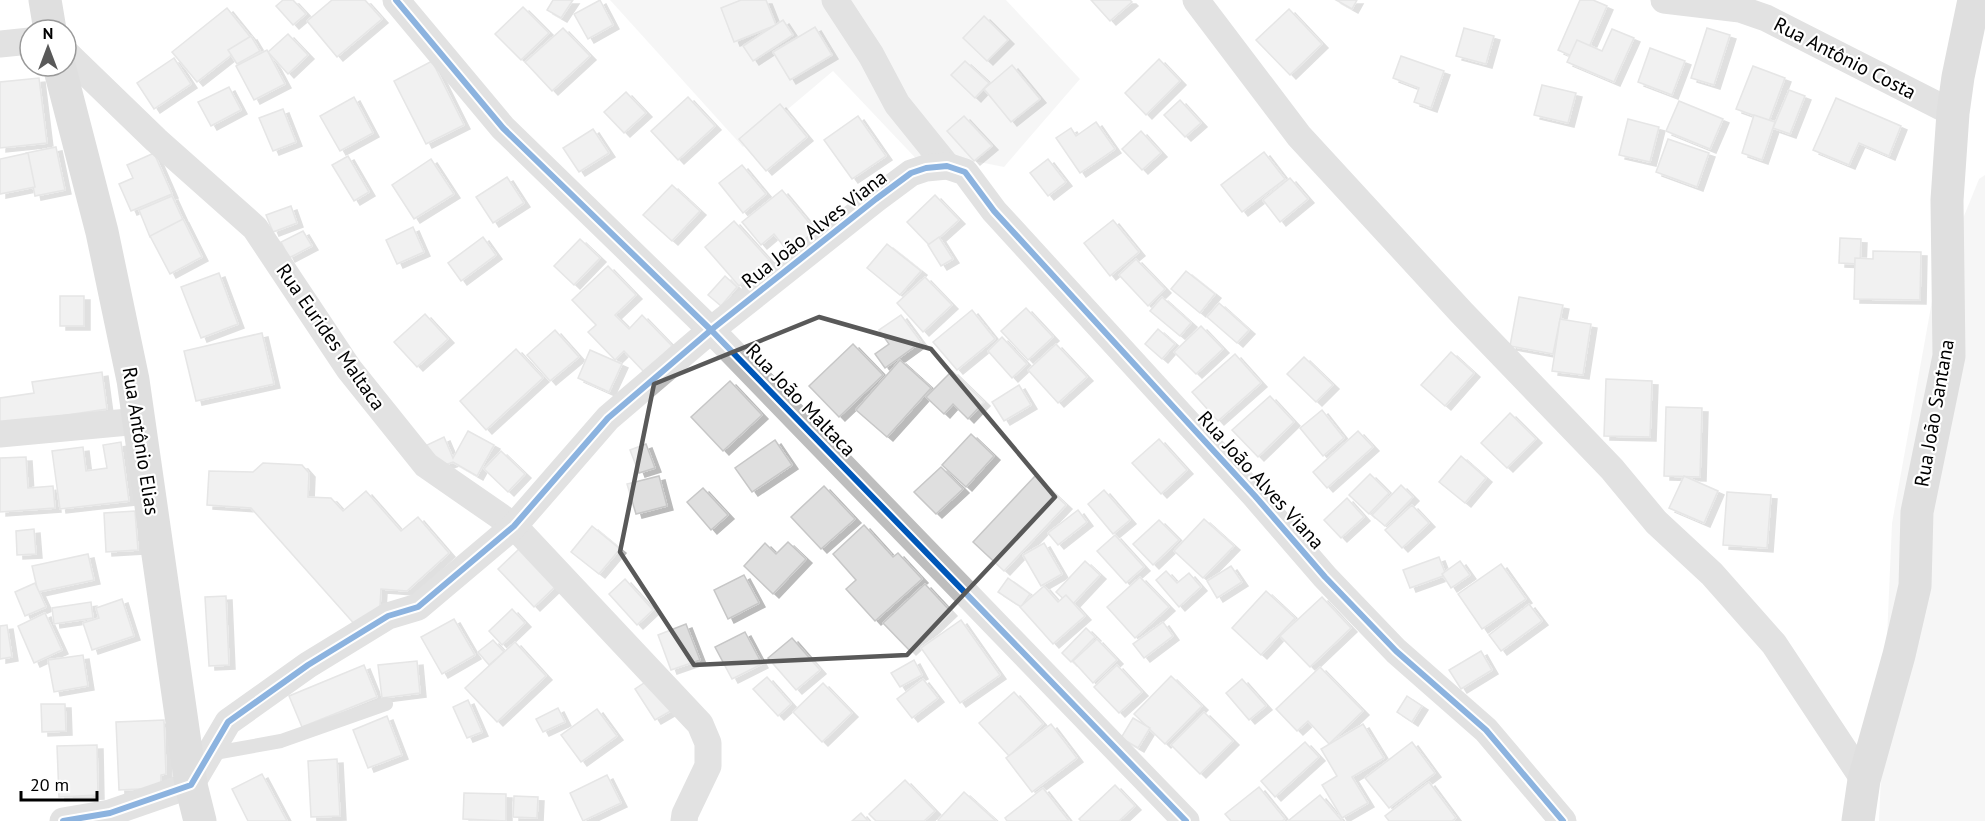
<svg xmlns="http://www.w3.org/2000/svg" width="1985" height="821" font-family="'PT Sans',sans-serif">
<defs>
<filter id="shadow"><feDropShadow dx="6" dy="4" stdDeviation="0" flood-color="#0004"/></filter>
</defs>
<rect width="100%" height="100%" fill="#fff"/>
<g fill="#ececec">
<polygon points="610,0 1006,0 1080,79 1004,167 969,160 924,167 833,71 743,147"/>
<polygon points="1985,175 1985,821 1879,821 1892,523 1934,290 1979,179"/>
</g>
<g fill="#dfdfdf" stroke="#c7c7c7" stroke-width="1.5" filter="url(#shadow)">
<polygon points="283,0 293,0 306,14 293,25 276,6"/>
<polygon points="332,0 365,0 382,19 337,57 307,21"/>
<polygon points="553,0 573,0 561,18 547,10"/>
<polygon points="600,0 613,25 588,39 574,14"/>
<polygon points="741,0 766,0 776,25 734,42 721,8"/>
<polygon points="1091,0 1130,0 1132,2 1110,21"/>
<polygon points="1336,0 1357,0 1352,9"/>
<polygon points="1580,0 1593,0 1607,6 1583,61 1558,50"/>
<polygon points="523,7 549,33 521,60 495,34"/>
<polygon points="227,8 252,39 197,82 172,52"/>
<polygon points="1289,9 1322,44 1290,75 1256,40"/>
<polygon points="984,16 1008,40 987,61 963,38"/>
<polygon points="783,20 793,35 753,61 743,46"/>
<polygon points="815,27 832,55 790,80 773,52"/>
<polygon points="563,28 590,56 552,91 525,62"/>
<polygon points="1464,28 1494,36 1486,64 1456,56"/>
<polygon points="1707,28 1730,35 1714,85 1691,78"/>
<polygon points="1612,29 1634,38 1614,82 1567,62 1577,40 1602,51"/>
<polygon points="288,34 308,55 288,74 268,52"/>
<polygon points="251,36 260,51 237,64 228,50"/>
<polygon points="1650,48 1685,61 1672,95 1638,82"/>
<polygon points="267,50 285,84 254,100 236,66"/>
<polygon points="1401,56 1444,71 1431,108 1414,102 1419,88 1393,78"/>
<polygon points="174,58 191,84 154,109 137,83"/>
<polygon points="1159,59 1180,81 1146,115 1125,93"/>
<polygon points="432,61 464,125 426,144 394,81"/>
<polygon points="965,61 989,83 975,98 951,75"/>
<polygon points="1012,65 1040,99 1011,122 984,89"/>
<polygon points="1753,66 1785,78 1769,121 1736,109"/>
<polygon points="39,78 47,143 0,148 0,82"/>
<polygon points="1542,85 1576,93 1568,123 1534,115"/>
<polygon points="229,87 241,110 211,126 198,102"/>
<polygon points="1789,90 1805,96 1790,134 1773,128"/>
<polygon points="626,92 646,113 624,133 604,112"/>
<polygon points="354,97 373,133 340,151 320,116"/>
<polygon points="688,97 715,126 678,160 651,131"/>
<polygon points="1836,98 1901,126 1889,156 1859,143 1849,165 1813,150"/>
<polygon points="1180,100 1201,123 1185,137 1164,115"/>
<polygon points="1679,101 1723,119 1710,149 1666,131"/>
<polygon points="780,104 807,137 766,171 739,139"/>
<polygon points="283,109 296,142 273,151 259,118"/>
<polygon points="1754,115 1775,122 1762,160 1742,153"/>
<polygon points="858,116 886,156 852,179 824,140"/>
<polygon points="964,116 992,146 974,161 947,131"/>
<polygon points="1628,119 1659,127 1650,162 1619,155"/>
<polygon points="1096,122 1115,149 1080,173 1056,138 1071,128 1076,136"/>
<polygon points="593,129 609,153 579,172 563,148"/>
<polygon points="1141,131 1161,153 1142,170 1122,149"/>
<polygon points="1668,139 1709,153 1697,187 1656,172"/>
<polygon points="56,147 65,190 35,196 26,153"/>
<polygon points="1264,152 1285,179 1242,212 1221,185"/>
<polygon points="28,153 35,187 0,194 0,159"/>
<polygon points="154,153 172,194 131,211 119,184 133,178 127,165"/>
<polygon points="348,156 369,192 354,201 332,165"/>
<polygon points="431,159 454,194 414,219 392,185"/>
<polygon points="1048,159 1066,182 1048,196 1030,173"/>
<polygon points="742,165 766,194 743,213 719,183"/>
<polygon points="507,177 524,203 493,223 476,197"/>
<polygon points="1290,178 1308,199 1280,222 1263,200"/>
<polygon points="672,185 700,211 672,241 643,215"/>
<polygon points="782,190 816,231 789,253 774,234 761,245 742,222"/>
<polygon points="935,195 959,220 930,246 907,222"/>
<polygon points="172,196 184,222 150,237 139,210"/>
<polygon points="291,206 297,223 273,232 266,215"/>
<polygon points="183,219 202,257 170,274 150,236"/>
<polygon points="1113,220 1139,252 1110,276 1084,243"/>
<polygon points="734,221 769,260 739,286 705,247"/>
<polygon points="413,227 424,252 397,264 386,240"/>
<polygon points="303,231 312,246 289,258 281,242"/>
<polygon points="483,237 496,255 461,281 448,263"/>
<polygon points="939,237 953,259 941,266 928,245"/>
<polygon points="1840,238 1861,239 1860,264 1839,263"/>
<polygon points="580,239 600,258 574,285 554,266"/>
<polygon points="887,244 921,271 900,295 867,268"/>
<polygon points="1873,251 1921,252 1920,300 1854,299 1855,258 1873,259"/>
<polygon points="1136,259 1165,289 1148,306 1119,275"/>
<polygon points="608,266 636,295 615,315 629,329 642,315 672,346 644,372 624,351 615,360 588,332 596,325 572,300"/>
<polygon points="1186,271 1215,294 1200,313 1171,289"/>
<polygon points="219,273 238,324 201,338 181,287"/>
<polygon points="725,276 737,287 721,306 708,295"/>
<polygon points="925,277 952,305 923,332 897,303"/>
<rect x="60" y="296" width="24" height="30"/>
<polygon points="1162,297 1191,323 1180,336 1150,311"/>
<polygon points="1519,297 1563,305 1553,354 1510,346"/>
<polygon points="1219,303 1249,330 1237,343 1207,317"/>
<polygon points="1026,308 1053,337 1028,360 1001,331"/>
<polygon points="972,310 995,339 957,370 933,342"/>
<polygon points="425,314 448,339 417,367 394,342"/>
<polygon points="901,315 921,342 885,368 875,354 889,344 879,330"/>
<polygon points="1560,319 1591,324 1583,375 1552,371"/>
<polygon points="1201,326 1223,349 1196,374 1174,352"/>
<polygon points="1158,329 1175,344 1162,359 1145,344"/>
<polygon points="555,330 579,357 550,381 527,355"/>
<polygon points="262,333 274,384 196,401 184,351"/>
<polygon points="1002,337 1027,364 1012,378 988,351"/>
<polygon points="853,344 883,375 839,417 809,386"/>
<polygon points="1056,344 1087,377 1058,403 1028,370"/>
<polygon points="516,349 543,378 486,430 460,401"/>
<polygon points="590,350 622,364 609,392 578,378"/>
<polygon points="1451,352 1474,373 1445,406 1421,385"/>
<polygon points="1235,354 1261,383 1218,421 1192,392"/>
<polygon points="1304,357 1333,385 1316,402 1287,374"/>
<polygon points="900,360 931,388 887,437 856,410"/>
<polygon points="952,371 984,402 968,419 953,404 944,414 926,397"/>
<polygon points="102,372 107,409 0,425 0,398 34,393 32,382"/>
<polygon points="1606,379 1652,381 1650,437 1604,436"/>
<polygon points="730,381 762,415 723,451 691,417"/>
<polygon points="1019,385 1031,405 1004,421 992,402"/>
<polygon points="1270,396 1294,422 1258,457 1232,430"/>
<polygon points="1666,407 1702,408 1700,477 1664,476"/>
<polygon points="1322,410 1344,438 1323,456 1300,428"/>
<polygon points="1510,413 1536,439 1507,468 1481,443"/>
<polygon points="468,431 494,445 477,476 453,462 437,468 427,445 444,437 453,458"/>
<polygon points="1358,431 1373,447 1327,488 1313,472"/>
<polygon points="971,434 994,456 966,487 942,465"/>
<polygon points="1159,439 1187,470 1161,494 1132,463"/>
<polygon points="775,440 792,465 752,492 735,468"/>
<polygon points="121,442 129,501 60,509 52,451 83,447 86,471 107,468 103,445"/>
<polygon points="646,444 655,468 639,473 630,450"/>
<polygon points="501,451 525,474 508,492 484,469"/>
<polygon points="1461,456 1486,478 1465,503 1439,482"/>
<polygon points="26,457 28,488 53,486 55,508 0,512 0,458"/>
<polygon points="263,463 302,465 309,473 308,497 331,498 343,511 366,491 401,531 418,517 449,553 407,591 381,589 380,606 357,627 251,508 207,505 209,471 253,472"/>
<polygon points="941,467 963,489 936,514 914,492"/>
<polygon points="1370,474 1389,493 1369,514 1349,495"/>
<polygon points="659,476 667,506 636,514 627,484"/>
<polygon points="1035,476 1066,505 1004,571 973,542"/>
<polygon points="1684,476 1718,491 1704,523 1669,508"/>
<polygon points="1401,485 1413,497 1385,526 1372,515"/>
<polygon points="824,486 855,519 821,549 791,517"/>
<polygon points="703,488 728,515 711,530 687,502"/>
<polygon points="1104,490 1130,520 1113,534 1088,504"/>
<polygon points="1727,492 1771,495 1767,548 1723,545"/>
<polygon points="1347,498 1364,517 1341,538 1324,520"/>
<polygon points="1412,505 1429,523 1402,548 1385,530"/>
<polygon points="1078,510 1087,522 1058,545 1048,533"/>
<polygon points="135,511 138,550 106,552 104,513"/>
<polygon points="1204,519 1234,546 1203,578 1174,551"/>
<polygon points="1159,520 1179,540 1153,565 1133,544"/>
<polygon points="864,525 893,557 898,553 922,579 875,621 846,589 856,580 833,554"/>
<polygon points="592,526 620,549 599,574 571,552"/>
<polygon points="34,529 36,554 17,555 16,531"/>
<polygon points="1115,535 1144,567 1126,583 1097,551"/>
<polygon points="788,542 806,559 773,594 744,566 765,543 776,554"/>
<polygon points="1044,543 1062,574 1041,586 1023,555"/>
<polygon points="520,548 556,586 534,607 498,569"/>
<polygon points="88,554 94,580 38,592 32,566"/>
<polygon points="1439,557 1446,575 1410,588 1403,570"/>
<polygon points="1085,561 1100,575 1071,606 1056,592"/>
<polygon points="1460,561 1470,575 1451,588 1442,574"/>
<polygon points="1501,564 1526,599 1482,629 1458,594"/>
<polygon points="1231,566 1242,582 1217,598 1207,581"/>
<polygon points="1166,571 1177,583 1189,573 1201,587 1179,607 1156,580"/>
<polygon points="744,575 759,603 728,619 714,590"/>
<polygon points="1140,577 1169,607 1135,638 1107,607"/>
<polygon points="1008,578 1030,594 1021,607 998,592"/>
<polygon points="625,579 653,610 637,625 609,594"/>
<polygon points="35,583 46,607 25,616 15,592"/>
<polygon points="925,584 951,612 910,651 883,623"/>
<polygon points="1044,586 1058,602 1066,595 1085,616 1053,644 1020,607"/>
<polygon points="1266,591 1295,618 1261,655 1232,628"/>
<polygon points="226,596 229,665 209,666 205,597"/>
<polygon points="1322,597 1351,628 1310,667 1280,636"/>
<polygon points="122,599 134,636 92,650 83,623 99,618 96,608"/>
<polygon points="91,602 93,618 54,624 52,608"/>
<polygon points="1529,604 1542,621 1501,651 1489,635"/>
<polygon points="512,609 525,623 502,645 489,631"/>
<polygon points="45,613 62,650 34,663 18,626"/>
<polygon points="454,619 475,655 442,674 421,637"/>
<polygon points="961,620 1000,675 960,703 921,648"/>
<polygon points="1163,622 1173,636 1144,658 1133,644"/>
<polygon points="686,624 700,660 671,670 658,635"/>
<polygon points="7,625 12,657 0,659 0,626"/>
<polygon points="1086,628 1095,637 1071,662 1062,653"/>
<polygon points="745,632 762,664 732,679 715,647"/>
<polygon points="792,638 820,670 796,690 768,658"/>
<polygon points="1097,639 1117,660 1093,683 1073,661"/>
<polygon points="493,640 504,652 489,665 478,652"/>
<polygon points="515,642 546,676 497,722 465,688"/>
<polygon points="1481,651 1492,670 1461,689 1449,670"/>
<polygon points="83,655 88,686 54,692 48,660"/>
<polygon points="914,660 922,675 900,687 891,673"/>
<polygon points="417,661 420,693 382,698 378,665"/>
<polygon points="364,665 377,697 302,727 289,696"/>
<polygon points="1117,665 1142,692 1119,713 1094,687"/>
<polygon points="1320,667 1363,711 1329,744 1308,721 1297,731 1276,709"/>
<polygon points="1171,676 1202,706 1165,744 1134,714"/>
<polygon points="653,677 674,709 655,720 635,689"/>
<polygon points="767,677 791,704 778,716 753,689"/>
<polygon points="923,679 938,698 912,718 897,699"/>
<polygon points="1242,679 1266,706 1249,720 1226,693"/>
<polygon points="823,683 852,713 822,742 793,712"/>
<polygon points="1014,692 1043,724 1009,756 979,723"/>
<polygon points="1407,696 1422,706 1412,722 1397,712"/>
<polygon points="468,700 482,732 467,738 453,707"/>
<polygon points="41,704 65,704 66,731 42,732"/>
<polygon points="558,708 565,722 543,732 536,719"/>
<polygon points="597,709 617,736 581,762 561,735"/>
<polygon points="1204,712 1233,741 1200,774 1171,745"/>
<polygon points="387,716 402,755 368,768 353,730"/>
<polygon points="1133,718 1150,728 1138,748 1121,738"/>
<polygon points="164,720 166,774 161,775 161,788 119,790 116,722"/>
<polygon points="1051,724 1077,758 1032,792 1006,758"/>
<polygon points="1363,724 1384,758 1352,777 1368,803 1342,818 1322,785 1337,776 1321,749"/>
<polygon points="1305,742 1319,757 1275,797 1261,781"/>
<polygon points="1412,742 1435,773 1389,808 1365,778"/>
<polygon points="97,745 98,795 59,797 57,746"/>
<polygon points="337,759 340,816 311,817 308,761"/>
<polygon points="262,774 287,821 248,821 232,789"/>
<polygon points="607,775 621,803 583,821 570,793"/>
<polygon points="905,780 935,811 924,821 876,821 869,814"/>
<polygon points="1429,782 1456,818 1452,821 1389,821 1385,816"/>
<polygon points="1115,785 1135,806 1119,821 1081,821 1079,819"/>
<polygon points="1259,787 1285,819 1282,821 1231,821 1225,814"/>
<polygon points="1043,788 1069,821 1007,821 1005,818"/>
<polygon points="964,792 996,821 939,821 938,820"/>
<polygon points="464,793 506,794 506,821 463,819"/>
<polygon points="1320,795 1342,821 1288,821"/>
<polygon points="514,796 538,797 537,818 513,817"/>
<polygon points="861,813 868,821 852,821"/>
</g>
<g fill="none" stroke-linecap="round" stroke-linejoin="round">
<polyline stroke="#bebebe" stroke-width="14" points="209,754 281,741 386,704"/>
<g stroke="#bebebe" stroke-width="27">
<polyline points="396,0 503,128 711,330 1186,821"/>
<polyline points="835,0 871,55 897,104 947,166"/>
<polyline points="1196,0 1299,136 1462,313 1612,469 1656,522 1712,574 1774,644 1864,780"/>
<polyline points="1664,0 1740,9 1766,18 1953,113"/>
<polyline points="0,44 30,41"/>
<polyline points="66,53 156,140 255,228 349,369 426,465 514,526 700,724 708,743 708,766 685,814 684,821"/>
<polyline points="0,434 139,421"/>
<polyline points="63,821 110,813 191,785 228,722 308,665 388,616 418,607 514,526 608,418 711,330 876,199 911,173 926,168 947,166 965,172 994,211 1255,496 1325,577 1396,651 1486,730 1563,821"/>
</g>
<g stroke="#b8b8b8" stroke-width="33">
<polyline points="45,0 50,30"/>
<polyline points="59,66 102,232 133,380 191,785 200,821"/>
<polyline points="1858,821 1864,780 1899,655 1915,586 1917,512 1949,356 1947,200 1953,113 1958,77 1974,0"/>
</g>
<g stroke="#fff" stroke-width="10">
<g id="cycleway">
<polyline points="396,0 503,128 711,330 1186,821"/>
<polyline points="63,821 110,813 191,785 228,722 308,665 388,616 418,607 514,526 608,418 711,330 876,199 911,173 926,168 947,166 965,172 994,211 1255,496 1325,577 1396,651 1486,730 1563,821"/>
</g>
</g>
<use href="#cycleway" stroke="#0057b8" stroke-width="6"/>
</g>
<path d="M0 0H1985V821H0ZM819,317l112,32 124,148 -148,158 -213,10 -74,-113 34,-168z" fill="#fff" fill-opacity=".55" fill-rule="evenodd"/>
<path fill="none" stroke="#595959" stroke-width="4.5" stroke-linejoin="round" d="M819,317l112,32 124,148 -148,158 -213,10 -74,-113 34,-168z"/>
<g text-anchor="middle" stroke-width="4.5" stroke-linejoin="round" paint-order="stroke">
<g font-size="20" fill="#000" stroke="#fff">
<text transform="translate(1845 58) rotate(27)" y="7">Rua Antônio Costa</text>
<text transform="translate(814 229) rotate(-38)" y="7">Rua João Alves Viana</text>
<text transform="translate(331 337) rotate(55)" y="7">Rua Eurides Maltaca</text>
<text transform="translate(801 400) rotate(46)" y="7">Rua João Maltaca</text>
<text transform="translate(1934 413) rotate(-80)" y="7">Rua João Santana</text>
<text transform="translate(141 441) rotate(81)" y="7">Rua Antônio Elias</text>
<text transform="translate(1261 480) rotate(48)" y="7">Rua João Alves Viana</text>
</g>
</g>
<g transform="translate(48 48)"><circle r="28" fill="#ffffff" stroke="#999999" stroke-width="1.5"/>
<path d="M0-4.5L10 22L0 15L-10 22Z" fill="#595959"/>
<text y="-9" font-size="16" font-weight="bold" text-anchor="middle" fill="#000000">N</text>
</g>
<path d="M21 791v9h76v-9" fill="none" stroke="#000000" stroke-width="3"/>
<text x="30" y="791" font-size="18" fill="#000000" stroke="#ffffff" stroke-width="4.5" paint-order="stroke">20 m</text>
</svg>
